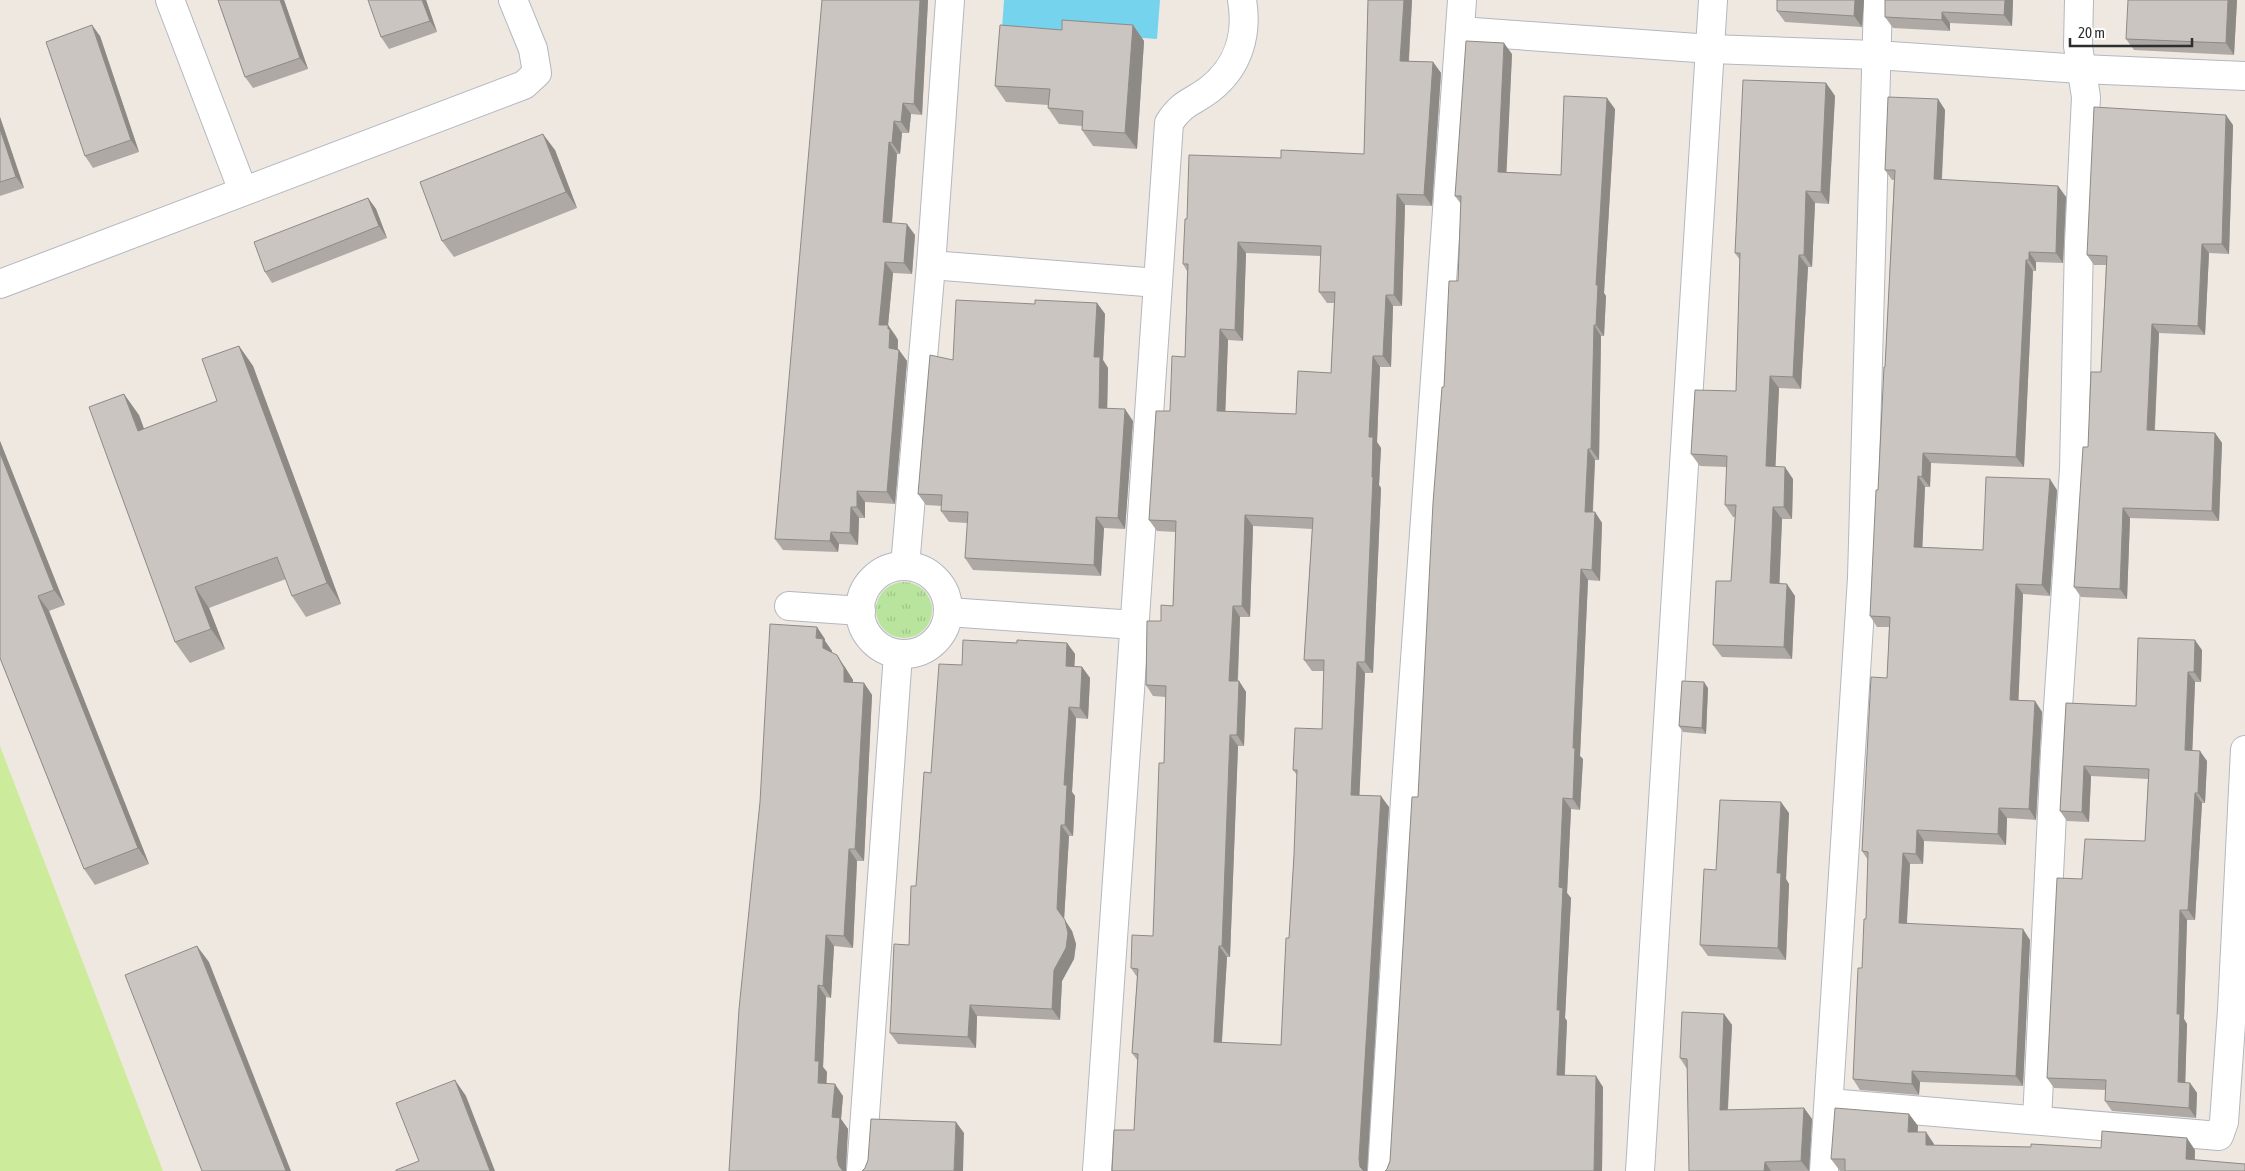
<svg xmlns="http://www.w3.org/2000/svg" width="2245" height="1171" font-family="'Asap Condensed',sans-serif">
<defs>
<pattern id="grass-tufts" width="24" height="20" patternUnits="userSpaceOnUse" patternTransform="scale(1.25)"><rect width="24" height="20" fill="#b9e49e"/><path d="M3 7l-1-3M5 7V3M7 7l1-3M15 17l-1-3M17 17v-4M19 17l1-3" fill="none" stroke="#9fc488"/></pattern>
</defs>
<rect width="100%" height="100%" fill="#efe8e1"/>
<circle fill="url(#grass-tufts)" cx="904" cy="610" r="28"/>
<polygon fill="#cceb9b" points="0,746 163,1171 0,1171"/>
<polygon fill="#76d3ee" points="1004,0 1160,0 1157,39 1002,28"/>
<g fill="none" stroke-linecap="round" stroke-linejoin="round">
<g stroke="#b4b7c0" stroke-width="30">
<g id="minor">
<polyline points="170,0 243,191"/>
<polyline points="1460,31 1711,49 1876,55 2081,69 2245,76"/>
<polyline points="931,265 1158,283"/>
<polyline points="0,284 524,85 537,73 533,49 513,0"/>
<polyline points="905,566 931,265 950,0"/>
<circle cx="904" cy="610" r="44"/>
<polyline points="789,606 861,611"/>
<polyline points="948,612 1135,625"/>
<polyline points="1829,1103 2219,1136 2224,1122 2232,1010 2245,750"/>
<polyline points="2037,1120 2055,752 2074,469 2079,243 2086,97 2078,46 2079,0"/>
<polyline points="861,1171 898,654"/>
<path d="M1097,1171l72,-1048c13,-21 23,-20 41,-34 28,-22 38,-54 32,-89"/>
<polyline points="1382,1171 1405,800 1462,0"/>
<polyline points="1640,1171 1713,0"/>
<polyline points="1824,1171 1862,578 1878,0"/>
</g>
</g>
<use href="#minor" stroke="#fff" stroke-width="28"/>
</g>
<g fill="#aea9a5" fill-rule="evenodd">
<polygon points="218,0 284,0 308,69 253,88 245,77"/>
<polygon points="426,0 437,32 389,49 381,37"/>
<polygon points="928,0 922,115 911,114 909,133 902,133 900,154 897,154 892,223 915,235 912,274 893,273 888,325 896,336 898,340 898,349 907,361 895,504 865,502 865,518 859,518 858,545 839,544 838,552 783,550 775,539"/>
<path d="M1368,0h44l-3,61 24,1 8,11 -9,133 -27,-1 -3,101h-9l-2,61h-11l-3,75 4,6 -2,37 2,3 -8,185h-8l-6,122 30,12 -22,364h-255l22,-41 4,-69 -6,-8 5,-76 -6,-9 22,-32 11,-173 2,-66 -13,-1 -7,-11 15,-64 12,-15 3,-74 -19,-1 -8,-11 21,-109 15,-54 2,-86 -4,-7 4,-45 94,-61 83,-4zM1246,253l75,3 -2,36 8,11h7l-3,70 -35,41 -71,-3 3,-71 15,1zM1253,526l59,3 -8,131 8,11h12l-2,58 -29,41 4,5 -3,80 -5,83 -8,107 -59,-2 5,-86h3l8,-211h6l2,-54 -7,-11h-1l2,-64h10z"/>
<polygon points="1777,0 1864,0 1862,27 1785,22 1777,11"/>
<polygon points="2013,0 2012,26 1950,23 1950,31 1893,28 1885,17"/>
<polygon points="2237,0 2234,55 2134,50 2126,39"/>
<polygon points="1133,25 1144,41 1137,149 1093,146 1082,130 1082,126 1059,124 1048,108 1048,105 1006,102 995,86"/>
<polygon points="100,36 139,152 93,168 85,156"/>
<polygon points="1512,54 1506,172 1561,175 1615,109 1604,293 1606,296 1604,336 1601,336 1599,460 1595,460 1593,512 1595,512 1602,523 1600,581 1588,580 1580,756 1583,759 1580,810 1571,809 1567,893 1571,898 1565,1018 1567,1021 1565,1075 1603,1087 1602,1171 1385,1171 1387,1169 1390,1161 1418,797 1444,387 1458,281 1461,204 1455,196"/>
<polygon points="1826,83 1835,96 1829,204 1815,203 1812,267 1808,267 1801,389 1779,388 1775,466 1793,479 1792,519 1782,519 1779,584 1795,596 1792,659 1722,657 1713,645 1731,581 1735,517 1733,517 1725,505 1727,467 1700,466 1691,454 1736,391 1740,260 1735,253"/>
<polygon points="1938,99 1945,110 1942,180 2058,186 2066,197 2063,263 2036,262 2036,271 2033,271 2024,467 1931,463 1930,487 1925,487 1922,547 1983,550 2057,490 2050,596 2023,594 2018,700 2035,701 2042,712 2036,820 2007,818 2006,845 1924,841 1923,864 1910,864 1907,924 2030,940 2023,1086 1920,1082 1919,1095 1860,1090 1853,1079 1866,919 1868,860 1862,851 1887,678 1889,627 1877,627 1870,616 1878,490 1885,367 1894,180 1892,180 1885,170"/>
<polygon points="0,117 24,188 0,196"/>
<polygon points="2233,125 2229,254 2209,253 2205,335 2159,333 2155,430 2215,433 2222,443 2219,521 2130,518 2127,599 2081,597 2074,587 2088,447 2101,372 2106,265 2094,265 2087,255"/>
<polygon points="555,150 577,208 454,257 442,241"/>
<polygon points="368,198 376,209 387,238 272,283 265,272"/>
<polygon points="1097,303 1105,314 1103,360 1108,368 1107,409 1133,421 1125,529 1104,528 1101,576 973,570 965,558 968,523 949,522 941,511 942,506 926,505 918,494 1035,304"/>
<polygon points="239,346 253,366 341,604 306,617 292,596 286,579 209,608 225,649 190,663 175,642 139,415 144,429 217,401"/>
<polygon points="0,441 65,605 49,611 149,864 95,885 84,869 0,658"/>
<polygon points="825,639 825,641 832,651 831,652 845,667 853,680 853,682 864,683 872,695 864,861 857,861 853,948 834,946 831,998 826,997 823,1067 827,1072 826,1083 843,1096 841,1119 848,1129 845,1170 729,1171"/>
<polygon points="1017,643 1067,643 1075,654 1074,666 1082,667 1090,678 1088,719 1076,718 1072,792 1075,796 1073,836 1069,836 1064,920 1072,931 1076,944 1074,959 1062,981 1060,1020 977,1016 976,1048 898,1044 890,1033 909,945 931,773 962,665"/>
<polygon points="2202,650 2201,682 2195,682 2192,751 2207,761 2205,803 2202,803 2195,920 2187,920 2184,1019 2187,1024 2185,1083 2190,1083 2197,1093 2196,1118 2112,1111 2105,1101 2105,1090 2054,1088 2047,1078 2082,879 2145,841 2148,779 2091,776 2089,822 2067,821 2060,811 2066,703 2136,706"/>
<polygon points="1708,688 1706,734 1683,732 1679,726"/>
<polygon points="1789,813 1786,879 1789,884 1786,960 1708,956 1700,945 1716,870"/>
<polygon points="1724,1014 1732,1025 1728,1110 1804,1108 1812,1119 1809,1171 1689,1171 1687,1069 1680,1058"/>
<polygon points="1909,1114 1918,1126 1917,1132 1926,1132 1934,1145 2195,1150 2195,1160 2245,1171 1840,1171 1831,1159"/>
</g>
<g fill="#8d8a86">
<polygon points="280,0 284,0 308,69 300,58"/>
<polygon points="422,0 426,0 437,32 430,21"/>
<polygon points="920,0 928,0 922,115 914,104"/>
<polygon points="1404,0 1412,0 1408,72 1400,61"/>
<polygon points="1855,0 1864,0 1862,27 1854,16"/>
<polygon points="2005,0 2013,0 2012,26 2004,15"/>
<polygon points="2228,0 2237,0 2234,55 2226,43"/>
<polygon points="1942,12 1950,23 1950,31 1942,20"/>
<polygon points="92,25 100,36 139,152 131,140"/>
<polygon points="1133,25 1144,41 1137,149 1125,133"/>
<polygon points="1504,43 1512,54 1506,183 1498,172"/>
<polygon points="1433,62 1441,73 1432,206 1424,195"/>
<polygon points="1826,83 1835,96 1829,204 1821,192"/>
<polygon points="1607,98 1615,109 1604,293 1606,296 1604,336 1596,325 1596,285"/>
<polygon points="1938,99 1945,110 1941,190 1934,179"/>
<polygon points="903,103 911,114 909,133 901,122"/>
<polygon points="2226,115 2233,125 2229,254 2222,244"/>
<polygon points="0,117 24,188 16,177 0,129"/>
<polygon points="894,121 902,133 900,154 892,143"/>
<polygon points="543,134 555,150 577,208 566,192"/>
<polygon points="889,142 897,154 891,234 883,222"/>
<polygon points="2058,186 2066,197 2063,263 2056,253"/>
<polygon points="1806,191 1815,203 1812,267 1804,255"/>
<polygon points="1397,194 1405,205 1402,306 1394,295"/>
<polygon points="368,198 376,209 387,238 379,226"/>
<polygon points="907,224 915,235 912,274 904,263"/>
<polygon points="1238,242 1246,253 1243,341 1235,330"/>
<polygon points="2202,244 2209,253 2205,335 2198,326"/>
<polygon points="2029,252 2036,262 2036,271 2029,260"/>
<polygon points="1799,255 1808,267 1801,389 1793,377"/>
<polygon points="2026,260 2033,271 2024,467 2016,457"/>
<polygon points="885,262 893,273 887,336 879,325"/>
<polygon points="1386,295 1393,306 1391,367 1383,356"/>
<polygon points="1097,303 1105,314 1103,360 1108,368 1107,420 1099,408 1094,357"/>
<polygon points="2152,324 2159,333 2154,440 2147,430"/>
<polygon points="888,325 898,340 897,359 889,348"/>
<polygon points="1594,325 1601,336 1599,460 1591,449"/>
<polygon points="1220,329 1228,340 1225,422 1217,411"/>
<polygon points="239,346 253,366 341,604 327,583"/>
<polygon points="899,350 907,361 895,504 887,492"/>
<polygon points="1373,356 1380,367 1377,442 1381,448 1379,485 1381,488 1373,673 1365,662 1372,477 1369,437"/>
<polygon points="1770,376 1779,388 1775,478 1766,466"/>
<polygon points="124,394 139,415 152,451 138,431"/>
<polygon points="1125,409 1133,421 1125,529 1118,518"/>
<polygon points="2215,433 2222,443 2219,521 2212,511"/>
<polygon points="0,441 65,605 54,590 0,453"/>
<polygon points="1588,449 1595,460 1592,523 1585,512"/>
<polygon points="1923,453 1931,463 1930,487 1922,477"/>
<polygon points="1785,467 1793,479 1792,519 1784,507"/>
<polygon points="1918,476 1925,487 1922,557 1914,547"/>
<polygon points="2050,479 2057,490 2050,596 2042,585"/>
<polygon points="857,491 865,502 865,518 857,507"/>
<polygon points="851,507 859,518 858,545 850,533"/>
<polygon points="1773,507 1782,519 1779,595 1770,583"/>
<polygon points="2123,508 2130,518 2127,599 2120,589"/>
<polygon points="1595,512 1602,523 1600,581 1592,570"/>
<polygon points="1245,515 1253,526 1250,617 1242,606"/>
<polygon points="1096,517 1104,528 1101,576 1094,565"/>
<polygon points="831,532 839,544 838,552 830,541"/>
<polygon points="1581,569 1588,580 1580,756 1583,759 1580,810 1573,799 1573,748"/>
<polygon points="1787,584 1795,596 1792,659 1784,647"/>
<polygon points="2016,584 2023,594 2018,711 2010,700"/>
<polygon points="195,587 209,608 225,649 211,629"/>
<polygon points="38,596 49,611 149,864 138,848"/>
<polygon points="1233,606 1240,617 1237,692 1229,681"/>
<polygon points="817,627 825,639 825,641 832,651 831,659 816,638"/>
<polygon points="2195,640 2202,650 2201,682 2194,672"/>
<polygon points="1067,643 1075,654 1074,677 1066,666"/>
<polygon points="837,655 853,680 852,694 844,682"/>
<polygon points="1357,662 1365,673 1359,806 1351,795"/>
<polygon points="1082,667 1090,678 1088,719 1080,708"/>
<polygon points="2188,672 2195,682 2192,760 2185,750"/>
<polygon points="1239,681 1246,692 1244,746 1237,735"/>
<polygon points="1704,682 1708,688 1706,734 1702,728"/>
<polygon points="864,683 872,695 864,861 855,849"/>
<polygon points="2035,701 2042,712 2036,820 2029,809"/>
<polygon points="1069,707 1076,718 1072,792 1075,796 1073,836 1065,825 1064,785"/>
<polygon points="1230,735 1238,746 1230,957 1222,946"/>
<polygon points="2200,751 2207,761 2205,803 2198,793"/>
<polygon points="2084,766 2091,776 2089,822 2082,812"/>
<polygon points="2195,793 2202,803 2195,920 2188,910"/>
<polygon points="1381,796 1389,807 1367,1171 1363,1171 1360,1167 1359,1159"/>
<polygon points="1563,798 1571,809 1567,893 1571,898 1565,1018 1567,1021 1564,1086 1557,1075 1559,887"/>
<polygon points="1781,802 1789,813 1786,879 1789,884 1786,960 1778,948 1777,873"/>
<polygon points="1999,808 2007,818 2006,845 1998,834"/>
<polygon points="1061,825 1069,836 1064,920 1057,909"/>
<polygon points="1917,830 1924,841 1923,864 1916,854"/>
<polygon points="849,849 857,861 853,948 844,936"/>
<polygon points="1903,853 1910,864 1906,934 1899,923"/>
<polygon points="2180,910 2187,920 2184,1019 2187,1024 2185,1092 2178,1082 2177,1014"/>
<polygon points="1065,920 1072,931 1076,944 1074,959 1062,981 1060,1020 1052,1009 1054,970"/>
<polygon points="2023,929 2030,940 2023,1086 2016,1076"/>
<polygon points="826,935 834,946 831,998 823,986"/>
<polygon points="197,946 209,962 291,1171 286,1171"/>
<polygon points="1219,946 1227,957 1221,1053 1214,1042"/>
<polygon points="818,985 826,997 823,1067 827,1072 826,1095 818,1083 815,1061"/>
<polygon points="970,1005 977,1016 976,1048 968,1037"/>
<polygon points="1724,1014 1732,1025 1727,1121 1720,1110"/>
<polygon points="1912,1071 1920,1082 1919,1095 1912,1084"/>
<polygon points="1596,1076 1603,1087 1602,1171 1594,1171"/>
<polygon points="455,1080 466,1096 495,1171 490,1171"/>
<polygon points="2190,1083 2197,1093 2196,1118 2189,1108"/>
<polygon points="835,1084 843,1096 841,1119 848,1129 846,1171 842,1171 839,1166 837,1158 832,1117"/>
<polygon points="1804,1108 1812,1119 1809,1171 1801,1161"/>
<polygon points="1909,1114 1918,1126 1917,1144 1908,1132"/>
<polygon points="956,1122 964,1133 963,1171 954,1171"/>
<polygon points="1926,1132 1934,1144 1934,1157 1926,1145"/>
<polygon points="2187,1138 2195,1150 2194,1171 2186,1159"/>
<polygon points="1765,1162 1771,1171 1764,1171"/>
</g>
<g fill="#cac5c0" stroke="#8d8a86" fill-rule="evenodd">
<polygon points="218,0 280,0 300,58 245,77"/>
<polygon points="368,0 422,0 430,21 381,37"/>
<polygon points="822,0 920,0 914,104 903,103 901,122 894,121 892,143 889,142 883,222 907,224 904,263 885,262 879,325 888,325 888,329 890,329 889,348 899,350 887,492 857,491 857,507 851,507 850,533 831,532 830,541 775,539"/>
<path d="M1368,0h36l-4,61 33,1 -9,133 -27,-1 -3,101h-8l-3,61h-10l-4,81h4l-1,40h1l-8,185h-8l-6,133 30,1 -22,363 1,8 4,4h-252l2,-41h20l4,-76 -6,-1 6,-84 -7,-1 1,-33 21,1 6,-173h5l2,-77 -20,-1 1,-64h14v-16l12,1 3,-85 -27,-1 7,-109h14l2,-55 13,1 3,-93h-5l2,-45h2l2,-64 92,3v-8l83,4zM1238,242l83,4 -2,46h16l-4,81 -33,-2 -2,43 -79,-3 3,-82 15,1zM1245,515l68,3 -9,142h20l-2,69 -27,-1 -2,42h4l-3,85 -5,83h-3l-5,107 -67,-3 5,-96h3l8,-211h7l2,-54h-10l4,-75h9z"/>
<polygon points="1777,0 1855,0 1854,16 1777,11"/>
<polygon points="1885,0 2005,0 2004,15 1942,12 1942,20 1885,17"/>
<polygon points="2128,0 2228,0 2226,43 2126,39"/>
<polygon points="1062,20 1133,25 1125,133 1082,130 1083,111 1048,108 1050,89 995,86 1000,25 1062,30"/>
<polygon points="92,25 131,140 85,156 46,42"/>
<polygon points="1466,41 1504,43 1498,172 1561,175 1564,96 1607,98 1596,285 1598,285 1596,325 1594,325 1591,449 1588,449 1585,512 1595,512 1592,570 1581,569 1573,748 1575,748 1573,799 1563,798 1559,887 1563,888 1557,1010 1560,1010 1557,1075 1596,1076 1594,1171 1385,1171 1387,1169 1390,1161 1412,797 1418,797 1433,503 1442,387 1444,387 1449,281 1458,281 1461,196 1455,196"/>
<polygon points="1743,80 1826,83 1821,192 1806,191 1804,255 1799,255 1793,377 1770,376 1766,466 1785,467 1784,507 1773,507 1770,583 1787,584 1784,647 1713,645 1716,581 1731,581 1736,505 1725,505 1727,456 1691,454 1695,390 1736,391 1740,253 1735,253"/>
<polygon points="1888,97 1938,99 1934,179 2058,186 2056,253 2029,252 2029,260 2026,260 2016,457 1923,453 1922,477 1918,476 1914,547 1983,550 1986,477 2050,479 2042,585 2016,584 2010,700 2035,701 2029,809 1999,808 1998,834 1917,830 1916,854 1903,853 1899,923 2023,929 2016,1076 1912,1071 1912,1084 1853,1079 1858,968 1862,968 1864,919 1866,919 1868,852 1862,851 1871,677 1887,678 1890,617 1870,616 1876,490 1878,490 1884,367 1885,367 1895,170 1885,170"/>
<polygon points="2094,107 2226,115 2222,244 2202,244 2198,326 2152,324 2147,430 2215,433 2212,511 2123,508 2120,589 2074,587 2083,447 2088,447 2091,372 2101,372 2107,256 2087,255"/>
<polygon points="0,129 16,177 0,182"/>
<polygon points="543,134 566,192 442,241 420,182"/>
<polygon points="368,198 379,226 265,272 254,242"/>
<polygon points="956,300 1035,304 1035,300 1097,303 1094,357 1100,357 1099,408 1125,409 1118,518 1096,517 1094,565 965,558 968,512 941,511 942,495 918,494 930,355 953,360"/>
<polygon points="239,346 327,583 292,596 277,557 195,587 211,629 175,642 89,407 124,394 138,431 217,401 202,359"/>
<polygon points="0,453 54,590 38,596 138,848 84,869 0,658"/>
<polygon points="770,624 817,627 816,638 823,639 823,648 837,655 844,668 844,682 864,683 855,849 849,849 844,936 826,935 823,986 818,985 815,1061 819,1061 818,1083 835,1084 832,1117 840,1118 837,1158 839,1166 843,1171 729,1171 739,1009 760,802"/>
<polygon points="2138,638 2195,640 2194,672 2188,672 2185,750 2200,751 2198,793 2195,793 2188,910 2180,910 2177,1014 2180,1014 2178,1082 2190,1083 2189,1108 2105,1101 2106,1080 2047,1078 2057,878 2082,879 2085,839 2145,841 2149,769 2084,766 2082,812 2060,811 2066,703 2136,706"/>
<polygon points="963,640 1017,643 1017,640 1067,643 1066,666 1082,667 1080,708 1069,707 1064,785 1067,785 1065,825 1061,825 1057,909 1065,920 1068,933 1066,948 1054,970 1052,1009 970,1005 968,1037 890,1033 894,944 909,945 911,886 916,886 924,772 931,773 939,664 962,665"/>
<polygon points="1682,681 1704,682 1702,728 1679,726"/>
<polygon points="1720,800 1781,802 1777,873 1781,873 1778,948 1700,945 1704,869 1716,870"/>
<polygon points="197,946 286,1171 202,1171 125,975"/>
<polygon points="1682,1012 1724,1014 1720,1110 1804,1108 1801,1161 1765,1162 1764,1171 1689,1171 1687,1059 1680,1058"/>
<polygon points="455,1080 490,1171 396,1171 396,1170 419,1161 396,1103"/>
<polygon points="1835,1108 1909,1114 1908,1132 1926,1132 1926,1145 2031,1147 2031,1144 2101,1148 2102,1131 2187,1138 2186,1159 2245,1164 2245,1171 1845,1171 1845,1159 1831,1159"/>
<polygon points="871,1119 956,1122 954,1171 862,1171 865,1168 868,1160"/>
</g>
<path d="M2070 38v8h122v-8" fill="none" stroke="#2e2e2e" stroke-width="2.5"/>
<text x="2078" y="38" font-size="15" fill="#2e2e2e" stroke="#ffffff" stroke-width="4" paint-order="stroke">20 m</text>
</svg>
